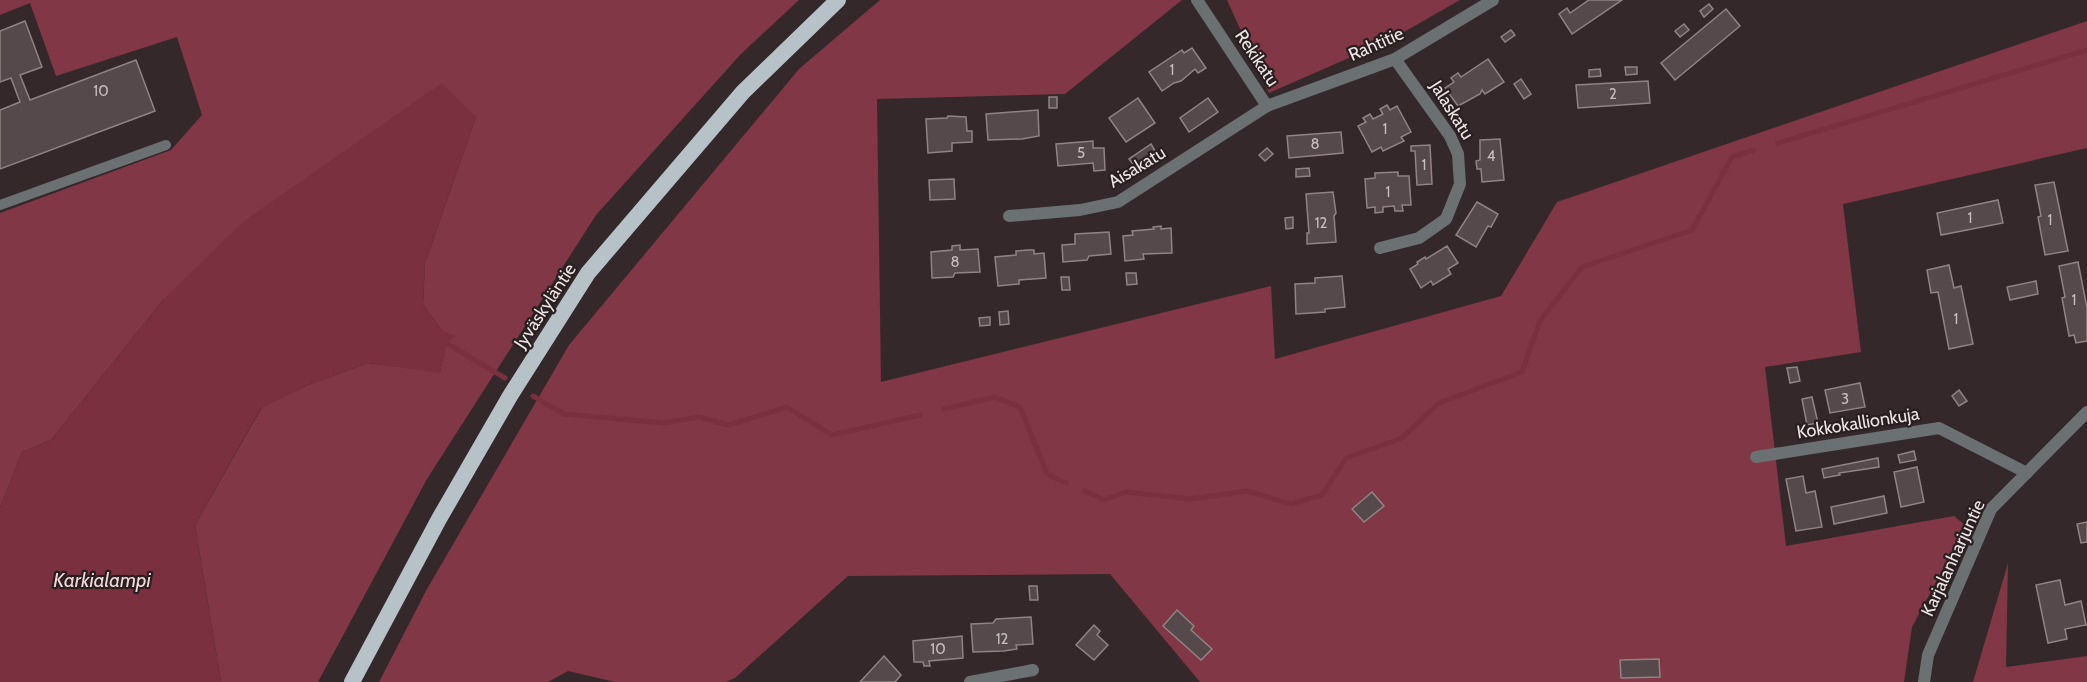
<svg xmlns="http://www.w3.org/2000/svg" width="2087" height="682" font-family="Cabin,sans-serif">
<rect width="100%" height="100%" fill="#34282a"/>
<g fill="#813745">
<polygon points="0,0 799,0 741,54 596,215 427,479 318,682 221,682 195,525 262,407 308,385 368,363 440,372 446,343 442,331 423,304 425,263 476,117 163,300 51,440 22,452 0,508 0,213 171,150 202,115 177,37 56,76 30,3 0,15"/>
<polygon points="880,0 1182,0 1065,94 877,99 881,382 1271,286 1275,359 1501,296 1557,202 2087,21 2087,148 1843,204 1861,352 1765,367 1786,546 1954,516 1966,526 1912,627 1904,682 1200,682 1110,574 848,576 735,678 726,682 615,682 568,671 548,682 379,682 427,589 569,345 799,69"/>
<polygon points="1227,0 1460,0 1390,40 1269,93"/>
<polygon points="2008,563 2006,667 2087,656 2087,682 1973,682"/>
</g>
<polygon fill="#7a303f" points="442,83 476,117 425,263 423,304 442,331 456,336 446,343 440,373 368,363 308,385 261,408 195,525 221,682 0,682 0,508 22,452 51,440 163,300 244,221"/>
<g fill="none" stroke-linecap="round" stroke-linejoin="round">
<g stroke="#7a303f" stroke-width="5">
<polyline points="1778,143 2087,50"/>
<polyline points="446,343 505,378"/>
<polyline points="533,396 564,414 664,423 699,417 729,425 787,407 832,435 920,415"/>
<polyline points="944,409 995,397 1020,407 1047,474 1066,483"/>
<polyline points="1085,491 1104,500 1126,492 1191,499 1247,491 1291,504 1322,495 1346,458 1402,438 1439,403 1522,372 1540,321 1582,267 1692,230 1732,157 1754,150"/>
</g>
</g>
<g fill="#56494b" stroke="#918384" stroke-width="1.5">
<polygon points="1589,0 1622,0 1572,34 1559,14 1567,8 1570,13"/>
<polygon points="1709,4 1713,9 1704,17 1700,11"/>
<polygon points="1726,9 1740,26 1675,80 1661,63"/>
<polygon points="25,21 42,67 20,75 30,100 136,60 155,111 0,169 0,110 20,102 11,78 0,82 0,31"/>
<polygon points="1684,24 1689,30 1680,37 1675,31"/>
<polygon points="1511,30 1515,35 1505,42 1501,37"/>
<polygon points="1192,48 1206,68 1198,73 1195,69 1181,81 1174,83 1162,91 1149,72 1182,50 1184,53"/>
<polygon points="1488,59 1504,82 1485,94 1482,90 1480,94 1458,106 1445,88 1454,82 1451,78 1458,73 1461,77"/>
<polygon points="1625,67 1637,67 1637,74 1626,75"/>
<polygon points="1600,69 1601,76 1589,77 1589,70"/>
<polygon points="1521,79 1531,94 1524,99 1514,84"/>
<polygon points="1648,81 1650,103 1578,108 1576,85"/>
<rect x="1049" y="97" width="8" height="11"/>
<polygon points="1138,98 1155,123 1126,142 1109,118"/>
<polygon points="1208,98 1218,112 1189,132 1180,118"/>
<polygon points="1387,105 1390,110 1397,106 1411,132 1401,137 1404,141 1383,151 1381,147 1372,152 1358,126 1366,122 1363,118 1370,114 1373,119 1383,114 1380,109"/>
<polygon points="1038,110 1039,136 1022,139 988,140 986,114"/>
<polygon points="948,116 966,117 967,131 972,131 972,142 952,143 952,151 928,153 926,119 947,118"/>
<polygon points="1341,132 1343,153 1289,158 1287,136"/>
<polygon points="1500,139 1504,180 1482,182 1481,169 1477,169 1476,161 1480,160 1480,140"/>
<polygon points="1093,141 1093,148 1104,148 1105,170 1094,171 1093,163 1058,166 1056,144"/>
<polygon points="1151,144 1157,154 1136,168 1129,159"/>
<polygon points="1430,145 1432,184 1417,185 1415,151 1411,151 1411,146"/>
<polygon points="1267,148 1273,154 1265,161 1259,155"/>
<polygon points="1309,168 1310,176 1296,177 1296,169"/>
<polygon points="1398,172 1398,176 1409,176 1411,205 1402,205 1403,211 1395,211 1394,206 1383,207 1383,212 1375,213 1375,207 1367,208 1365,179 1375,178 1375,173"/>
<polygon points="954,179 955,199 930,200 929,180"/>
<polygon points="2054,182 2068,251 2045,255 2038,217 2041,216 2035,185"/>
<polygon points="1333,192 1336,213 1334,216 1336,242 1307,244 1307,233 1309,233 1306,194"/>
<polygon points="1998,200 2003,223 1941,235 1937,213"/>
<polygon points="1477,202 1498,214 1491,227 1488,226 1476,247 1456,235"/>
<polygon points="1293,217 1293,228 1286,229 1285,218"/>
<polygon points="1161,226 1161,229 1171,228 1172,253 1143,254 1144,259 1125,261 1123,236 1133,235 1132,231 1154,229 1153,227"/>
<polygon points="1109,232 1111,254 1089,256 1087,260 1063,262 1062,245 1075,244 1075,234"/>
<polygon points="960,245 960,250 978,249 980,272 955,273 953,277 932,278 931,252 952,250 952,246"/>
<polygon points="1447,246 1458,263 1448,269 1451,274 1433,285 1431,281 1421,288 1410,269 1418,264 1417,262 1425,257 1426,259"/>
<polygon points="1028,250 1034,250 1034,254 1044,253 1046,278 1019,280 1019,284 998,286 995,257 1016,255 1016,251"/>
<polygon points="2078,262 2087,308 2087,341 2076,343 2074,335 2069,336 2062,298 2065,297 2059,266"/>
<polygon points="1949,265 1954,288 1961,286 1973,344 1949,349 1938,292 1931,293 1927,270"/>
<polygon points="1126,273 1136,273 1137,284 1127,285"/>
<polygon points="1342,276 1345,307 1325,309 1325,312 1296,314 1295,284 1315,283 1315,278"/>
<polygon points="1061,277 1069,277 1070,290 1062,290"/>
<polygon points="2036,281 2038,294 2010,300 2007,287"/>
<polygon points="1008,311 1009,324 1000,325 999,312"/>
<polygon points="990,317 990,325 980,326 979,318"/>
<polygon points="1797,367 1800,381 1790,383 1787,368"/>
<polygon points="1860,383 1865,407 1830,413 1825,390"/>
<polygon points="1959,390 1967,401 1959,406 1952,396"/>
<polygon points="1812,397 1818,423 1807,425 1802,399"/>
<polygon points="1914,451 1916,460 1900,463 1898,455"/>
<polygon points="1878,458 1879,467 1839,473 1840,475 1824,478 1822,469"/>
<polygon points="1917,467 1924,502 1901,507 1894,472"/>
<polygon points="1803,476 1806,493 1815,491 1822,527 1796,531 1786,479"/>
<polygon points="1372,492 1384,506 1364,522 1352,509"/>
<polygon points="1884,496 1887,513 1834,524 1831,507"/>
<polygon points="2087,522 2087,542 2081,543 2077,524"/>
<polygon points="2060,580 2065,605 2081,601 2086,625 2065,629 2067,639 2048,643 2036,585"/>
<polygon points="1029,586 1037,586 1038,600 1030,600"/>
<polygon points="1177,610 1194,626 1191,630 1212,649 1201,660 1163,626"/>
<polygon points="1031,617 1033,644 1016,645 1017,649 1004,651 973,652 971,624 993,623 996,619"/>
<polygon points="1094,625 1100,631 1097,635 1108,645 1094,660 1076,645"/>
<polygon points="962,636 963,658 929,661 930,666 924,666 923,662 914,662 913,641"/>
<polygon points="884,656 901,675 895,682 860,682"/>
<polygon points="1659,659 1660,677 1621,678 1620,660"/>
</g>
<g fill="none" stroke-linecap="round" stroke-linejoin="round">
<polyline stroke="#6b7073" stroke-width="10" points="0,205 166,145"/>
<g stroke="#6b7073" stroke-width="12">
<polyline points="1197,0 1267,106"/>
<polyline points="1009,216 1080,210 1118,202 1267,106 1395,59 1493,0"/>
<polyline points="1380,248 1419,238 1446,219 1460,184 1458,154 1450,136 1395,59"/>
<polyline points="1756,457 1939,428 2027,473"/>
<polyline points="970,682 1033,670"/>
</g>
<polyline stroke="#6b7073" stroke-width="12" points="1924,682 1928,655 1991,509 2087,412"/>
<polyline stroke="#b6c2c8" stroke-width="16" points="352,682 439,519 510,396 588,273 743,92 838,0"/>
</g>
<g text-anchor="middle" stroke-width="4.5" stroke-linejoin="round" paint-order="stroke">
<g font-size="15" fill="#c6bdbe">
<text x="1172" y="75">1</text>
<text x="101" y="96">10</text>
<text x="1613" y="99">2</text>
<text x="1385" y="134">1</text>
<text x="1315" y="149">8</text>
<text x="1081" y="158">5</text>
<text x="1491" y="161">4</text>
<text x="1424" y="170">1</text>
<text x="1388" y="197">1</text>
<text x="1970" y="223">1</text>
<text x="2050" y="225">1</text>
<text x="1321" y="228">12</text>
<text x="955" y="267">8</text>
<text x="2074" y="305">1</text>
<text x="1956" y="324">1</text>
<text x="1845" y="404">3</text>
<text x="1002" y="644">12</text>
<text x="938" y="654">10</text>
</g>
<g font-size="18" fill="#ece4e5" stroke="#2a1f20">
<text transform="translate(1376 44) rotate(-24)" y="6">Rahtitie</text>
<text transform="translate(1257 58) rotate(56)" y="6">Rekikatu</text>
<text transform="translate(1452 110) rotate(58)" y="6">Jalaskatu</text>
<text transform="translate(1137 167) rotate(-31)" y="6">Aisakatu</text>
<text transform="translate(545 306) rotate(-57)" y="6">Jyväskyläntie</text>
<text transform="translate(1858 423) rotate(-9)" y="6">Kokkokallionkuja</text>
<text transform="translate(1953 558) rotate(-65)" y="6">Karjalanharjuntie</text>
</g>
<g font-size="20" font-style="italic" fill="#f1d9dc" stroke="#2a1f20">
<text x="102" y="587">Karkialampi</text>
</g>
</g>
</svg>
